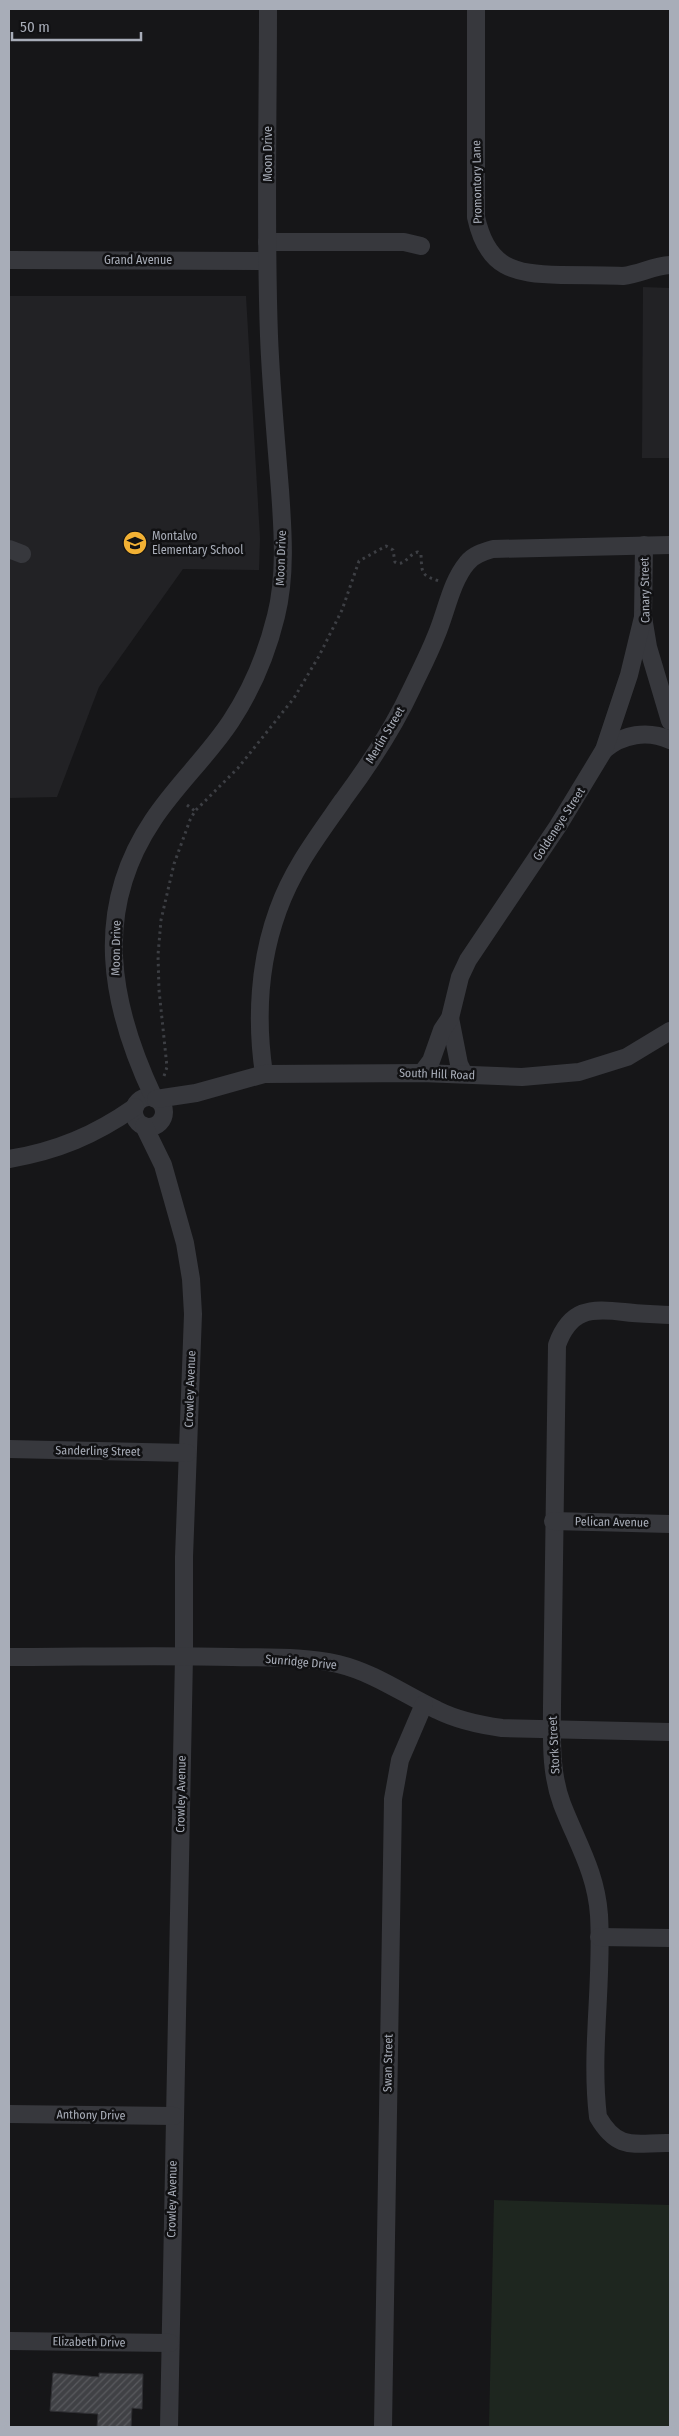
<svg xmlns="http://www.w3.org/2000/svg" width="679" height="2436" font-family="'Fira Sans Condensed',sans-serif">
<defs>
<pattern id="building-hatch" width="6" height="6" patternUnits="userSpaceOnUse" patternTransform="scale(1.25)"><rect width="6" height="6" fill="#404145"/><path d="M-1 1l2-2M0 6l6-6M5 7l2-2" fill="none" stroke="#595a5e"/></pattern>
</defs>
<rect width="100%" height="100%" fill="#161618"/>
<g fill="#222225">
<polygon points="643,287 670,288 670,458 642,458"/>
<polygon points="9,296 246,296 260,538 259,570 183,569 99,687 57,797 9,798"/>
</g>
<polygon fill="#1e261f" points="494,2200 670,2205 670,2427 489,2427"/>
<polygon fill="url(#building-hatch)" stroke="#303034" points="53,2373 99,2377 99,2373 143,2374 142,2409 132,2408 131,2427 97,2427 98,2414 50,2411"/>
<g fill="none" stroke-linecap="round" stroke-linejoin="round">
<g stroke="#3d3f44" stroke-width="3" stroke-dasharray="2.5 4" stroke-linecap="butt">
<polyline points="187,805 195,811"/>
<path d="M164,1076l3,-9 -8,-77 -1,-35 3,-35 13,-56 16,-44 5,-9 43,-43 56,-70 25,-42 23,-46 17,-49 27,-15 7,4 2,12c9,6 14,-9 23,-10l3,3c1,19 0,20 18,26"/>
</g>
<g stroke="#37383d" stroke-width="18">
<path d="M476,9v208c11,51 37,57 85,58 20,0 41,0 62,1 17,-2 30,-10 47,-11"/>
<polyline points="267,242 404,242 421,246"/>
<polyline points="9,260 267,261"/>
<polyline points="644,545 643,617 648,647 670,721"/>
<polyline points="9,549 22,554"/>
<path d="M604,750c18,-16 44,-20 66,-10"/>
<polyline points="450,1018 459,1064 464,1074"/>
<polyline points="422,1073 431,1061 442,1030 450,1018 460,977 468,960 558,826 604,750 629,675 643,617"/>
<path d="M264,1074c-8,-54 -5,-112 14,-164 15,-42 40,-74 65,-110 26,-35 51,-73 69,-112 8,-17 17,-34 24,-52 10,-23 15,-54 31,-73 6,-8 16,-11 26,-14l177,-4"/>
<circle cx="149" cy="1112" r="15"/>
<path d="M154,1098c-44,-93 -62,-187 -1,-278 23,-35 55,-64 78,-99 21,-32 36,-68 45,-105 10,-40 7,-84 4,-126 -4,-51 -9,-103 -11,-154 -4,-109 -1,-218 -1,-327"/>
<polyline points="156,1099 196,1093 264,1074 422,1073 522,1077 579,1072 627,1057 670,1031"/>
<polyline points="144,1126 163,1165 185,1243 191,1279 193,1314 184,1557 184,1656 169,2427"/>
<path d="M9,1159c48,-8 86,-24 126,-52"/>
<path d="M670,1315c-15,-1 -31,-1 -46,-3 -34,-4 -54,-3 -67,33l-5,361c0,33 -2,66 10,98 15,39 34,68 37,111 4,67 -9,136 -1,202 21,36 38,25 72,26"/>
<polyline points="9,1449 187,1453"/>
<polyline points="553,1521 670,1524"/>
<path d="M9,1657c74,0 149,-2 223,0 35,1 72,-1 106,7 37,9 65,30 99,46 20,10 43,15 65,18l168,4"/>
<polyline points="599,1937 670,1938"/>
<polyline points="9,2114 174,2116"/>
<polyline points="9,2341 170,2343"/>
<polyline points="383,2427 393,1799 400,1760 424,1704"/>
</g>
</g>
<defs>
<g id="school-disc" transform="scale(1.25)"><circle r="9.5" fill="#f2b134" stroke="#111113"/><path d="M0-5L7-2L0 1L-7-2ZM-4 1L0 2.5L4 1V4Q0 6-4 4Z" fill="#111"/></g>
</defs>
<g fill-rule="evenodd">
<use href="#school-disc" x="135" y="543"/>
</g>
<g text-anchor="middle" stroke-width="5" stroke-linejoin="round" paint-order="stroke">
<g font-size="12" fill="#a8adb8" stroke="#111113">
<text transform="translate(268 154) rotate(-90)" y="4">Moon Drive</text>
<text transform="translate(477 182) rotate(-91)" y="4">Promontory Lane</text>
<text x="138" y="264">Grand Avenue</text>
<text transform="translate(281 558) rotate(-88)" y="4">Moon Drive</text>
<text transform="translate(645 590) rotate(-91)" y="4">Canary Street</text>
<text transform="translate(385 735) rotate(-59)" y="4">Merlin Street</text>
<text transform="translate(559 824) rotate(-57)" y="4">Goldeneye Street</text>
<text transform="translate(116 948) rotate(-89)" y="4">Moon Drive</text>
<text transform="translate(437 1074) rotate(2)" y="4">South Hill Road</text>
<text transform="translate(190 1389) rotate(-88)" y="4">Crowley Avenue</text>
<text transform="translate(98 1451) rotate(1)" y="4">Sanderling Street</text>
<text transform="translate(612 1522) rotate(1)" y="4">Pelican Avenue</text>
<text transform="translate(301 1662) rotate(5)" y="4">Sunridge Drive</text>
<text transform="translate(554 1745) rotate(-93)" y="4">Stork Street</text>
<text transform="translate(181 1794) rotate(-89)" y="4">Crowley Avenue</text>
<text transform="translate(388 2063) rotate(-89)" y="4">Swan Street</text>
<text transform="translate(91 2115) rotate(1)" y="4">Anthony Drive</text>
<text transform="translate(172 2199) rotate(-89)" y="4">Crowley Avenue</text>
<text transform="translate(89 2342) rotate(1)" y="4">Elizabeth Drive</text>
</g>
<g font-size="12" fill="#a8adb8" stroke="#111113" text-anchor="start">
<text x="152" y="540">Montalvo<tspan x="152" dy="14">Elementary School</tspan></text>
</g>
</g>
<rect width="679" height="2436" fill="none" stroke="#a8adb8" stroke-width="20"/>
<path d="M12 32v8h129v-8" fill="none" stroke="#a8adb8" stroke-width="2.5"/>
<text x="20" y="32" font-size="15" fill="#a8adb8" stroke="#111113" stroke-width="4" paint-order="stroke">50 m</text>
</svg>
